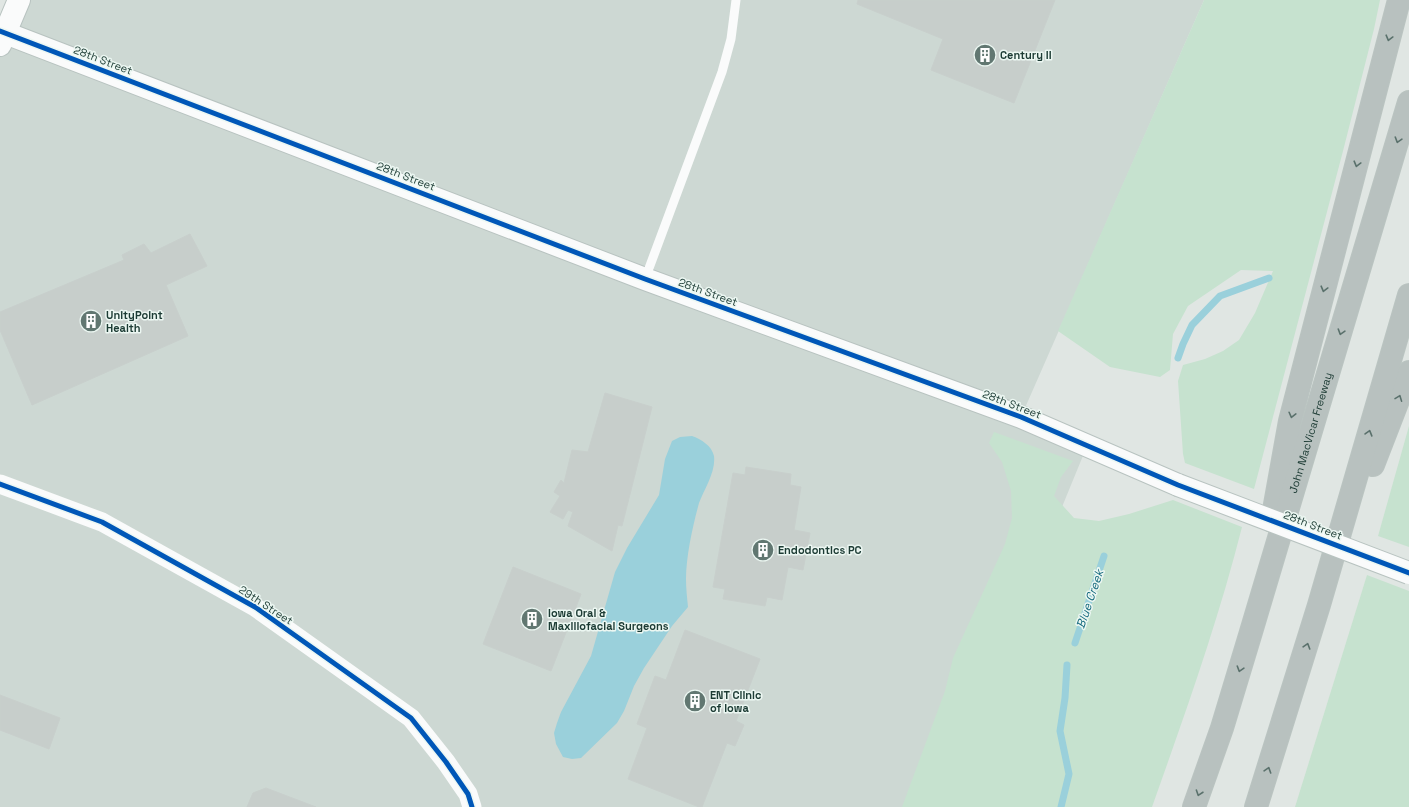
<svg xmlns="http://www.w3.org/2000/svg" width="1409" height="807" font-family="'Space Grotesk',sans-serif">
<rect width="100%" height="100%" fill="#e0e6e3"/>
<polygon fill="#cdd8d3" points="19,0 1204,0 1021,417 1087,446 939,807 0,807 0,31"/>
<g fill="#c6e2cf">
<polygon points="1204,0 1380,0 1374,29 1343,151 1254,489 1185,463 1183,454 1178,381 1183,365 1205,359 1223,351 1239,340 1255,313 1273,271 1241,270 1188,306 1173,334 1170,370 1160,377 1110,367 1058,331"/>
<polygon points="1409,426 1409,547 1378,536"/>
<path d="M994,432l79,29 -12,16 -7,19 20,22 25,3 30,-7 44,-14 69,27c-24,95 -57,187 -90,280h-250l43,-116 8,-33 52,-114 7,-26 -1,-27 -9,-29 -13,-19z"/>
<polygon points="1367,575 1409,591 1409,807 1295,807"/>
</g>
<path fill="#9ad0db" d="M692,436c9,3 20,10 22,20 2,16 -10,33 -15,47 -6,22 -13,53 -13,76 0,9 1,18 2,28l-16,19 -28,42 -10,18 -10,25 -7,12 -36,35 -9,1 -9,-2 -7,-13 -2,-11 3,-10 4,-11 30,-56 24,-84 12,-24 32,-53 6,-36 7,-18 8,-4z"/>
<g fill="none" stroke-linecap="round" stroke-linejoin="round">
<g stroke="#9ad0db" stroke-width="7">
<polyline points="1178,358 1183,344 1192,325 1220,296 1269,278"/>
<polyline points="1075,643 1104,556"/>
<polyline points="1061,807 1069,774 1060,731 1065,698 1067,665"/>
</g>
</g>
<g fill="#c7cecb" stroke="#c8cfcc">
<polygon points="858,0 1055,0 1014,103 931,70 943,39 857,4"/>
<polygon points="190,234 207,266 166,285 188,336 32,405 0,330 0,312 124,260 122,255 144,244 151,253"/>
<polygon points="605,393 652,407 622,526 618,525 612,551 568,526 573,512 568,510 563,519 550,512 560,496 554,492 561,480 564,483 572,450 588,452"/>
<polygon points="746,467 791,474 790,485 801,487 794,530 810,533 803,570 788,567 782,600 767,597 765,606 723,599 725,589 713,587 733,473 745,475"/>
<polygon points="513,567 581,594 551,671 483,644"/>
<polygon points="685,630 760,659 736,721 744,725 735,746 727,743 702,807 699,807 628,779 647,728 637,724 655,676 666,680"/>
<polygon points="0,695 60,718 49,749 0,730"/>
<polygon points="266,788 316,807 247,807 253,793"/>
</g>
<g fill="none" stroke-linecap="round" stroke-linejoin="round">
<g stroke="#b8c3c0" stroke-width="24">
<g id="secondary">
<polyline points="0,31 645,279 1021,417 1178,485"/>
<polyline points="0,45 19,0"/>
</g>
</g>
<g stroke="#bac4c1" stroke-width="24">
<g id="highway">
<polyline points="1373,465 1409,372"/>
<polyline points="1272,521 1290,421 1399,0"/>
<path id="s1" d="M1194,807l28,-79 29,-96 158,-530"/>
<polyline points="1256,807 1319,605 1409,295"/>
</g>
</g>
<polyline stroke="#fafbfb" stroke-width="9" points="645,279 722,72 731,39 736,0"/>
<polyline stroke="#fafbfb" stroke-width="19" points="0,484 102,522 255,607 411,718 446,762 468,794 472,807"/>
<use href="#secondary" stroke="#fafbfb" stroke-width="22"/>
<use href="#highway" stroke="#b8c1bf" stroke-width="22"/>
<g stroke="#b8c3c0" stroke-width="24" stroke-linecap="butt">
<polyline id="secondary-bridge" points="1178,485 1409,573"/>
</g>
<use href="#secondary-bridge" stroke="#fafbfb" stroke-width="22"/>
<g stroke="#ecf7f2" stroke-width="8">
<g id="cycleway">
<polyline points="0,31 645,279 1021,417 1178,485 1409,573"/>
<polyline points="0,484 102,522 255,607 411,718 446,762 468,794 472,807"/>
</g>
</g>
<use href="#cycleway" stroke="#0057b8" stroke-width="5"/>
</g>
<defs><path id="oneway-chevron" d="M-2-3.5L2.5 0L-2 3.5" fill="none" stroke-width="1.6" stroke-linecap="round" stroke-linejoin="round"/></defs>
<g stroke="#5a716c">
<use href="#oneway-chevron" transform="translate(1389 38) rotate(105)"/>
<use href="#oneway-chevron" transform="translate(1398 140) rotate(107)"/>
<use href="#oneway-chevron" transform="translate(1357 164) rotate(105)"/>
<use href="#oneway-chevron" transform="translate(1324 289) rotate(105)"/>
<use href="#oneway-chevron" transform="translate(1341 332) rotate(107)"/>
<use href="#oneway-chevron" transform="translate(1399 398) rotate(-69)"/>
<use href="#oneway-chevron" transform="translate(1292 415) rotate(104)"/>
<use href="#oneway-chevron" transform="translate(1369 433) rotate(-74)"/>
<use href="#oneway-chevron" transform="translate(1307 646) rotate(-73)"/>
<use href="#oneway-chevron" transform="translate(1240 669) rotate(107)"/>
<use href="#oneway-chevron" transform="translate(1268 770) rotate(-72)"/>
<use href="#oneway-chevron" transform="translate(1199 793) rotate(109)"/>
</g>
<defs>
<g id="building-disc" transform="scale(1.15)"><circle r="9.5" fill="#617771" stroke="#ecf7f2"/><path d="M-4-6H4V6H1V3H-1V6H-4ZM-2.5-4.3h1.7v1.8h-1.7ZM.8-4.3h1.7v1.8H.8ZM-2.5-1h1.7V.8h-1.7ZM.8-1h1.7V.8H.8Z" fill="#fff"/></g>
</defs>
<g fill-rule="evenodd">
<use href="#building-disc" x="985" y="55"/>
<use href="#building-disc" x="91" y="321"/>
<use href="#building-disc" x="763" y="550"/>
<use href="#building-disc" x="532" y="619"/>
<use href="#building-disc" x="695" y="701"/>
</g>
<g text-anchor="middle" stroke-width="3" stroke-linejoin="round" paint-order="stroke">
<g font-size="11" font-weight="bold" fill="#1c3b34" stroke="#ecf7f2" text-anchor="start">
<text x="1000" y="59">Century II</text>
<text x="106" y="319">UnityPoint<tspan x="106" dy="13">Health</tspan></text>
<text x="778" y="554">Endodontics PC</text>
<text x="548" y="617">Iowa Oral &amp;<tspan x="548" dy="13">Maxillofacial Surgeons</tspan></text>
<text x="710" y="699">ENT Clinic<tspan x="710" dy="13">of Iowa</tspan></text>
</g>
<g font-size="11" fill="#1c3b34" stroke="#ecf7f2">
<text transform="translate(103 60) rotate(21)" y="4">28th Street</text>
<text transform="translate(406 176) rotate(21)" y="4">28th Street</text>
<text transform="translate(708 292) rotate(20)" y="4">28th Street</text>
<text transform="translate(1012 404) rotate(21)" y="4">28th Street</text>
<text dy="4" stroke="none"><textPath href="#s1" startOffset="392">John MacVicar Freeway</textPath></text>
<text transform="translate(1313 525) rotate(21)" y="4">28th Street</text>
<text transform="translate(266 605) rotate(33)" y="4">29th Street</text>
</g>
<g font-size="12" font-style="italic" fill="#11677c" stroke="#ecf7f2">
<text transform="translate(1090 599) rotate(-71)" y="4">Blue Creek</text>
</g>
</g>
</svg>
